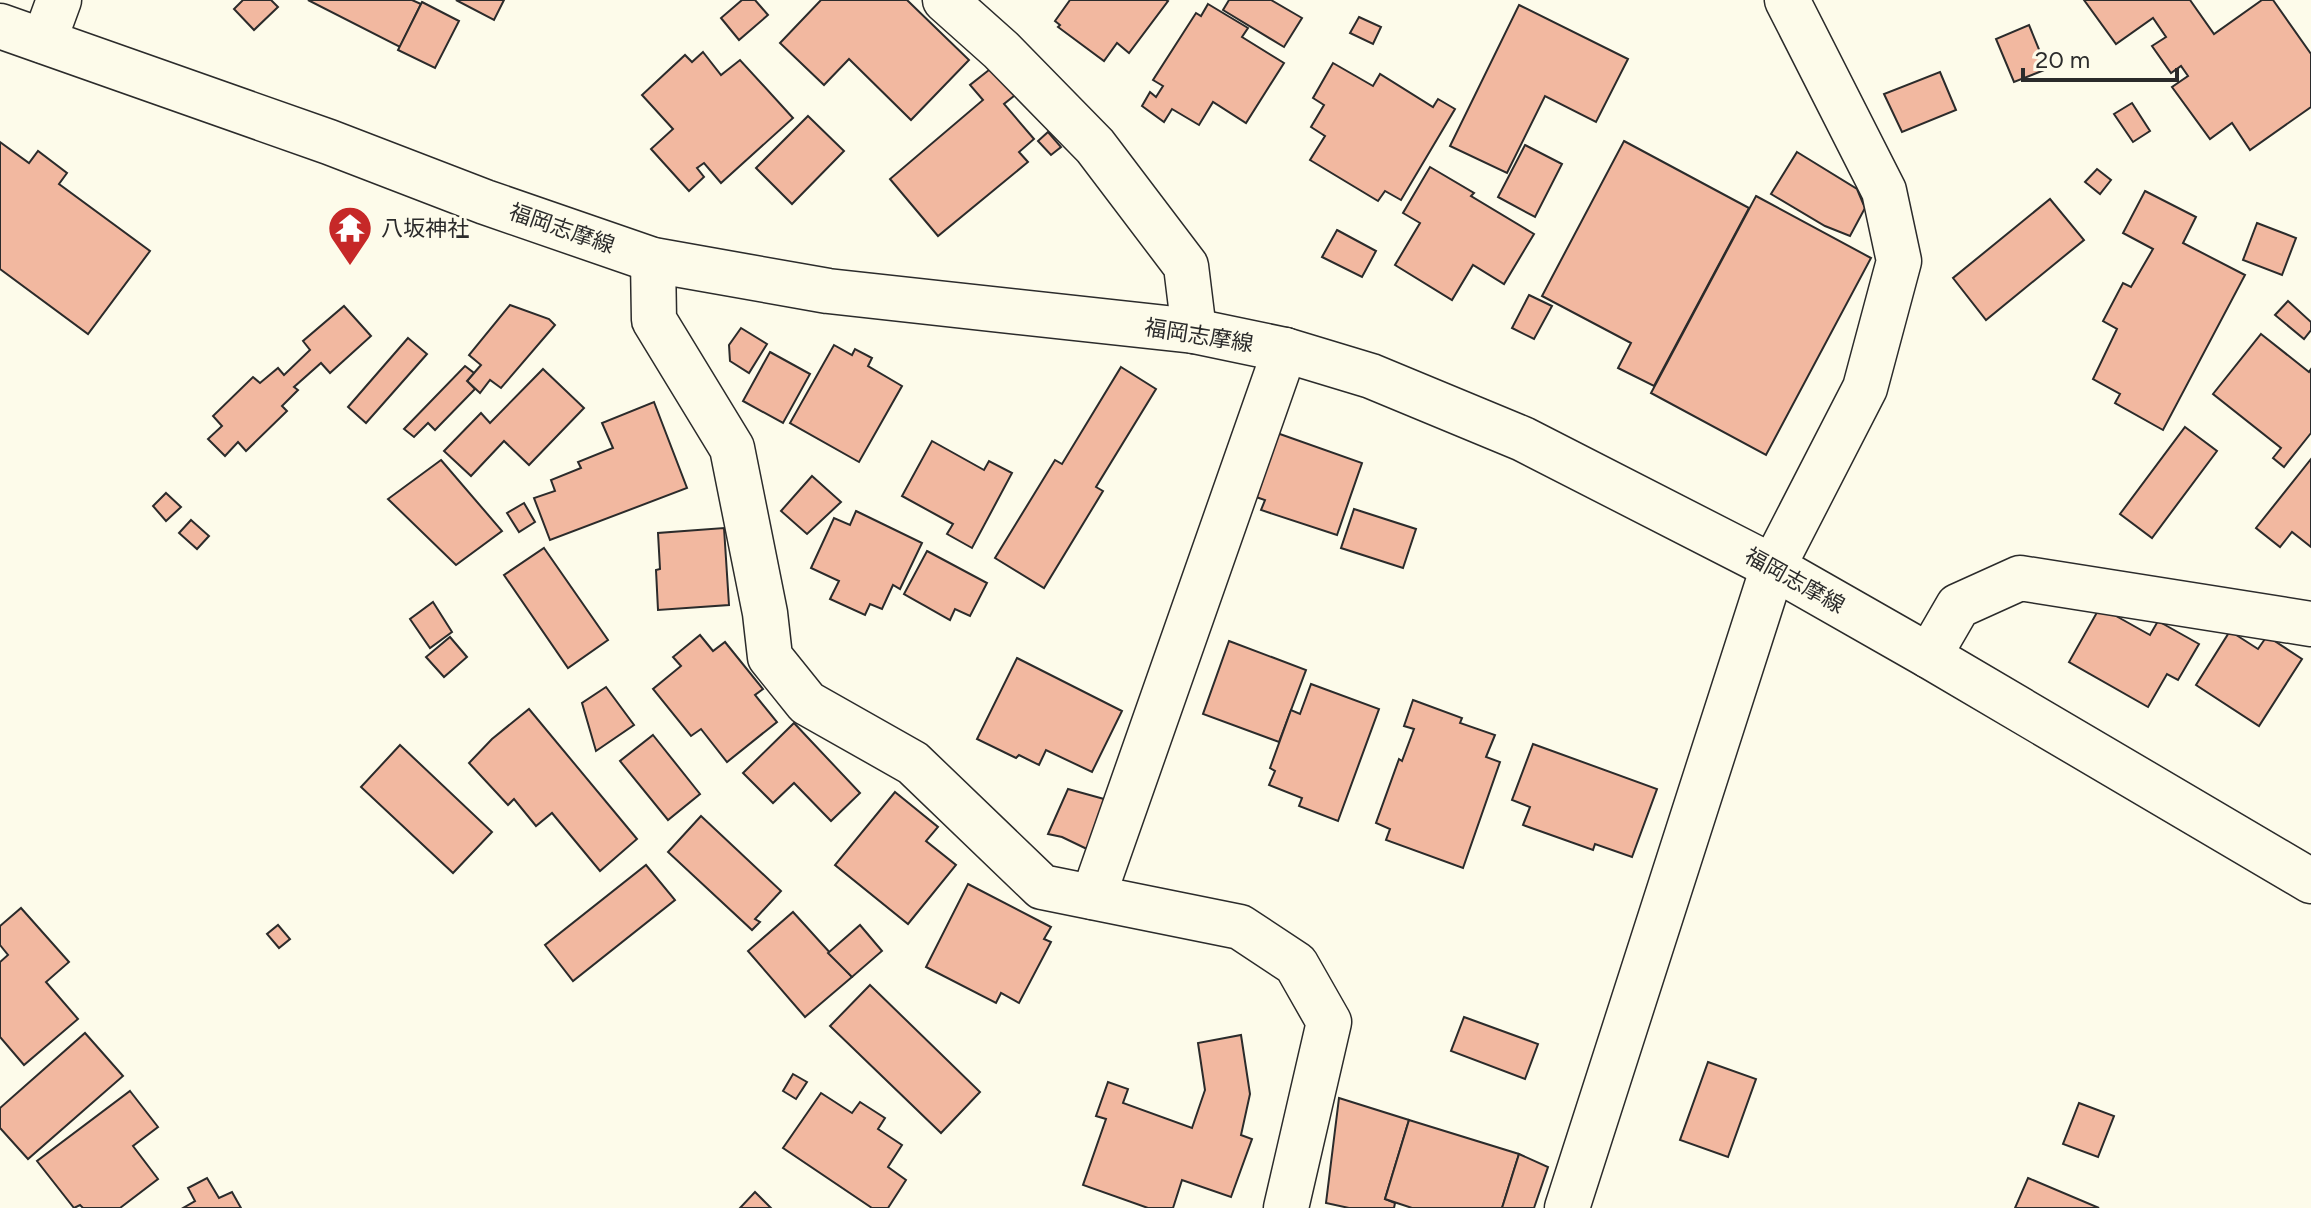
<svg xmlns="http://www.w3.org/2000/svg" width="2311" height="1208" font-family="Figtree,'Noto Sans JP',sans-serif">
<rect width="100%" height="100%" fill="#fdfbea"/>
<g fill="#f2b8a0" stroke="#2b2b2b" stroke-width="2">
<polygon points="243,0 271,0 278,7 254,30 234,9"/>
<polygon points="308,0 412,0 421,4 400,47"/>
<polygon points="456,0 504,0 494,20"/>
<polygon points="742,0 755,0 768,15 739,40 721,18"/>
<polygon points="821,0 907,0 969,60 911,120 849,59 824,85 780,43"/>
<polygon points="1070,0 1166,0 1168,1 1129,53 1117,43 1104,61 1058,27 1060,25 1055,21"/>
<polygon points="1229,0 1271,0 1302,18 1284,47 1223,10"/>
<polygon points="2084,0 2190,0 2214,34 2262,0 2273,0 2311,54 2311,107 2250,150 2232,123 2210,139 2172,87 2188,76 2181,66 2171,73 2152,46 2166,37 2153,18 2116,44"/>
<polygon points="422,2 459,21 435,68 398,50"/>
<polygon points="1208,4 1248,28 1242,37 1284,63 1246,123 1213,102 1199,125 1172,109 1164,122 1142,106 1150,92 1156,97 1163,86 1153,80 1196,13 1201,16"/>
<polygon points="1519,5 1628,59 1596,122 1545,96 1507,173 1450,146"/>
<polygon points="1359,17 1381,27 1373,44 1350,33"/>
<polygon points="2029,25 2047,69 2014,82 1996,39"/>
<polygon points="703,52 721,75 740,60 793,118 721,183 704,163 697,168 704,177 689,191 651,149 673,129 642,95 685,55 692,62"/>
<polygon points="1333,63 1373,86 1380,74 1433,107 1438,99 1455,109 1401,200 1385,191 1378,201 1310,160 1325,136 1311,127 1324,105 1313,98"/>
<polygon points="994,66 1019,92 1004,104 1034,139 1019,152 1028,162 938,236 890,179 983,100 970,85"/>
<polygon points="1940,72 1956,110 1902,132 1884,94"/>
<polygon points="2132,103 2150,131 2133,142 2114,114"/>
<polygon points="808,116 844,151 792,204 756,168"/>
<polygon points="1048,132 1061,147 1051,155 1038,141"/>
<polygon points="1624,141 1749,208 1654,386 1618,368 1631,343 1542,296"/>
<polygon points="0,142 29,163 38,151 67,173 59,184 150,251 88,334 0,269"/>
<polygon points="1525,145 1562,164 1535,217 1498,197"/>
<polygon points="1797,152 1857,189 1865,208 1850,236 1825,226 1771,194"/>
<polygon points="1430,167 1474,193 1471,196 1534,234 1504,284 1473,265 1452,300 1395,265 1420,223 1403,213"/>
<polygon points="2097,169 2111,180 2100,194 2085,182"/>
<polygon points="2145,191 2196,217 2183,243 2245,275 2163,430 2115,403 2120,394 2093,379 2117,329 2103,321 2123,283 2131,287 2153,249 2123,233"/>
<polygon points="1756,196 1871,258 1766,455 1651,393"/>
<polygon points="2050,199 2084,240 1986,320 1953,278"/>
<polygon points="2257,223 2296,238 2282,275 2243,260"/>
<polygon points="1337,230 1376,251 1362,277 1322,257"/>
<polygon points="1529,295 1552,306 1534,339 1512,328"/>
<polygon points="2288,301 2311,322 2311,330 2304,339 2275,315"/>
<polygon points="510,305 549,319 555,325 501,388 490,380 480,393 467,381 481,365 469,355"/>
<polygon points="344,306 371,336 330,373 321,363 294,387 298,390 282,406 287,411 246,451 238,442 225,456 208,439 222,426 213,416 253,377 260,383 278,368 284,375 310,350 303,341"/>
<polygon points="741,328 767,344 749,373 730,361 729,345"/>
<polygon points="2261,334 2309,372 2311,369 2311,433 2284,467 2273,458 2281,448 2213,394"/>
<polygon points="408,338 427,354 366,423 348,407"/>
<polygon points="834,345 852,355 855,349 872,358 868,366 902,386 859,462 790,423"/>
<polygon points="770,352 810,374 783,423 743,401"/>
<polygon points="465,366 474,373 467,381 475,389 435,430 428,423 414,437 404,429"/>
<polygon points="1121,367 1156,389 1096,487 1103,491 1044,588 995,558 1055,460 1062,464"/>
<polygon points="543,369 584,408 529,465 504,441 471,476 444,451 481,413 490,423"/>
<polygon points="654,402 687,488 550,540 534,498 555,491 551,480 581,468 578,462 613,448 602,423"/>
<polygon points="2185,427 2217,451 2152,538 2120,514"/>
<polygon points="1277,433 1362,463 1337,535 1261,510 1265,500 1256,497"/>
<polygon points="932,441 984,470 989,461 1012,473 972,548 947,534 953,524 902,496"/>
<polygon points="2311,459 2311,547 2292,532 2280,547 2256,528"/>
<polygon points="441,460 502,531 456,565 388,499"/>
<polygon points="812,476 841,502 807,534 781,511"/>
<polygon points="166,493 181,507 166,521 153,506"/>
<polygon points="524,503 535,522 519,532 507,513"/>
<polygon points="1354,509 1416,529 1403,568 1341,548"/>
<polygon points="856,511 922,543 900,589 893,585 882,609 870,604 865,615 830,599 839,581 811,568 834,518 850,525"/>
<polygon points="191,520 209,536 197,549 179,533"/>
<polygon points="724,528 729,605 658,610 656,570 660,569 658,533"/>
<polygon points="544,548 608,640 568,668 504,575"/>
<polygon points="927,551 987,583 970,616 955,609 950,620 904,594"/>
<polygon points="433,602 452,632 430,648 410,619"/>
<polygon points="2100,607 2150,635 2158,621 2199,644 2178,680 2167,674 2148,707 2069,662"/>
<polygon points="2230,631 2258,649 2267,636 2302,659 2259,726 2196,685"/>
<polygon points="700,635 713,651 725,642 763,689 755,695 777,722 727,762 701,729 691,736 653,689 681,666 673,657"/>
<polygon points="450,637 467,657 444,677 426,657"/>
<polygon points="1229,641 1306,670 1279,742 1203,714"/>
<polygon points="1017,658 1122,711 1092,772 1046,750 1039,765 1019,755 1016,758 977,739"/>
<polygon points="1311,684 1379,709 1338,821 1299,806 1302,798 1269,785 1275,771 1270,768 1291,710 1300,714"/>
<polygon points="606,687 634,725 596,751 582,703"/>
<polygon points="1413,700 1462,718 1460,723 1495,735 1486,757 1500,762 1463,868 1386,840 1390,829 1376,823 1399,759 1402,761 1414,729 1404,726"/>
<polygon points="529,709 637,839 600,871 552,813 536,826 514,799 508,805 469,763 492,739"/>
<polygon points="794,723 860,793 831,821 794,783 773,803 743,773"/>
<polygon points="653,735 700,794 668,820 620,761"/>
<polygon points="1533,744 1657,789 1632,857 1595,844 1593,850 1523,825 1530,807 1512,800"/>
<polygon points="400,745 492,832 453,873 361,787"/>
<polygon points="1068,789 1104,799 1089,850 1062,837 1048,834"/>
<polygon points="895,792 938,827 926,841 956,865 908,924 835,865"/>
<polygon points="701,816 781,891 755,919 760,922 752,930 668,852"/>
<polygon points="646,865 675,900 573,981 545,945"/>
<polygon points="968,884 1051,927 1044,939 1051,942 1019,1003 1001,993 996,1003 926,967"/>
<polygon points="21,908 69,962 46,982 78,1019 24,1065 0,1037 0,962 8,955 0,945 0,926"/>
<polygon points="793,912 852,977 805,1017 748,951"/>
<polygon points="278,925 290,939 279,948 267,934"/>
<polygon points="860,925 882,951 852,977 828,953"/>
<polygon points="870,985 980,1092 941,1133 830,1026"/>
<polygon points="1464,1017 1538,1044 1525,1079 1451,1051"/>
<polygon points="85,1033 123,1076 28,1159 0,1128 0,1108"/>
<polygon points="1241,1035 1250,1094 1241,1135 1252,1139 1231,1197 1182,1180 1173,1208 1148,1208 1083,1185 1106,1119 1096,1116 1108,1082 1128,1089 1123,1103 1192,1128 1205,1090 1198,1043"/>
<polygon points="1708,1062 1756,1079 1728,1157 1680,1140"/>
<polygon points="793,1074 807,1082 796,1099 783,1091"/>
<polygon points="130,1091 158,1127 133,1146 158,1179 120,1208 83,1208 80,1205 74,1208 37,1161"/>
<polygon points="821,1093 852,1113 860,1102 885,1118 878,1129 902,1145 888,1167 906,1180 888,1208 872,1208 783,1148"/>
<polygon points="1339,1098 1409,1120 1385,1199 1395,1203 1394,1208 1349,1208 1326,1203"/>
<polygon points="2079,1103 2114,1116 2098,1157 2063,1144"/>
<polygon points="1409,1120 1519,1154 1502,1208 1412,1208 1385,1199"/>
<polygon points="1519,1154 1548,1167 1534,1208 1502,1208"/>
<polygon points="207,1178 219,1198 232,1192 241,1208 183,1208 195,1201 188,1188"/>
<polygon points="2028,1178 2099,1208 2015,1208"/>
<polygon points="755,1192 771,1208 740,1208"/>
</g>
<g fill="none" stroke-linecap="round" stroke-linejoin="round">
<g stroke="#2b2b2b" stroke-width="47">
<g id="minor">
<polyline points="945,0 1001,50 1095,146 1186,266 1194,331"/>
<polyline points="44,41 59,0"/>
<polyline points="653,260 654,320 732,448 765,613 770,657 807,703 913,763 1042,887 1240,927 1296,964 1329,1022 1286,1208"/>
<polyline points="1929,656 1958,606 2020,578 2311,624"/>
<polyline points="1093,897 1285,350"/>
<polyline points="1567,1208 1773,567 1865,388 1899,261 1884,191 1787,0"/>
</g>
</g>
<g stroke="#2b2b2b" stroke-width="47">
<polyline id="major" points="0,26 329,142 485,202 653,260 828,291 1194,331 1285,350 1371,376 1523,439 1773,567 1929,656 2311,881"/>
</g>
<use href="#minor" stroke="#fdfbea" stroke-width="44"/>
<use href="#major" stroke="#fdfbea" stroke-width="44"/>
</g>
<defs>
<g id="temple-pin" transform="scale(2.3)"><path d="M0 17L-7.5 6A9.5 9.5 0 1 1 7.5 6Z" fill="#c62828" stroke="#fdfbea"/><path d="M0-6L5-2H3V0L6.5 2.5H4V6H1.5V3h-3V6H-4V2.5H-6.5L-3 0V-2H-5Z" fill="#fff"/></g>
</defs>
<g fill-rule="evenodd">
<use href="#temple-pin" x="350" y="228"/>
</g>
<g text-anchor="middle" stroke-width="6" stroke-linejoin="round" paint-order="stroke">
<g font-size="22" fill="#2b2b2b" stroke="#fdfbea" text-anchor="start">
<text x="381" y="236">八坂神社</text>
</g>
<g font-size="22" fill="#2b2b2b" stroke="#fdfbea">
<text transform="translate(562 228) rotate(19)" y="8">福岡志摩線</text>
<text transform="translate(1199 335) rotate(9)" y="8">福岡志摩線</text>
<text transform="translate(1795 580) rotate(29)" y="8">福岡志摩線</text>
</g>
</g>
<path d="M2023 68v12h154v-12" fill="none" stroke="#2b2b2b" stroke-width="4"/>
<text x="2035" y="68" font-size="24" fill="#2b2b2b" stroke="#fdfbea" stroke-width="6" paint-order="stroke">20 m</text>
</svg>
